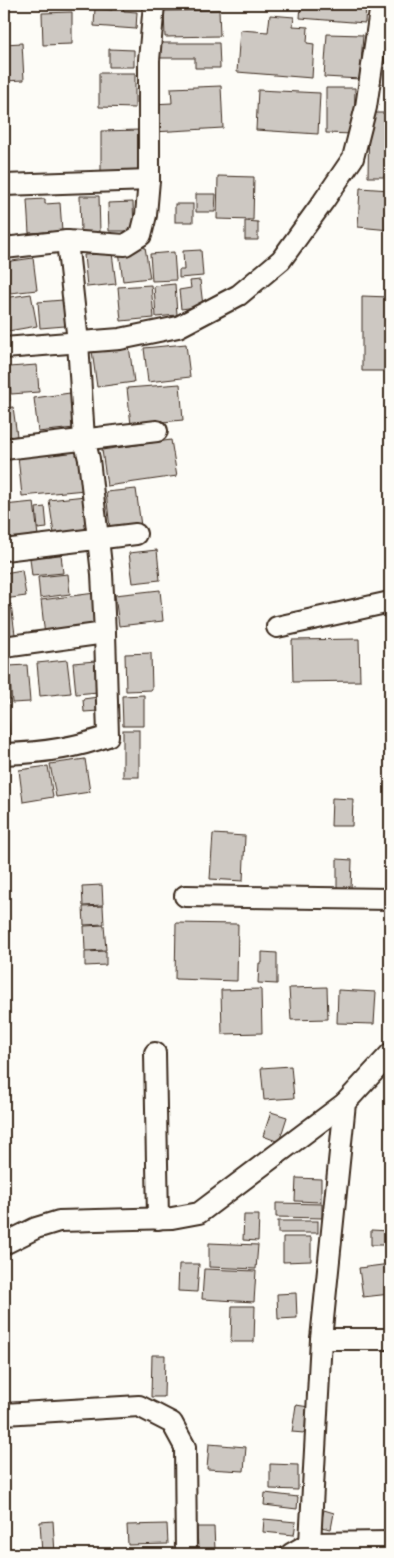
<svg xmlns="http://www.w3.org/2000/svg" width="394" height="1558" font-family="Delius,sans-serif">
<rect width="100%" height="100%" fill="#fdfcf7"/>
<filter id="ink" filterUnits="userSpaceOnUse"><feTurbulence type="fractalNoise" baseFrequency=".02" numOctaves="2"/><feDisplacementMap in="SourceGraphic" scale="10" xChannelSelector="R" yChannelSelector="G"/><feConvolveMatrix kernelMatrix="1 2 1 2 8 2 1 2 1" color-interpolation-filters="sRGB"/></filter>
<g filter="url(#ink)">
<g fill="#cdc8c2" stroke="#3b2a1e">
<polygon points="301,4 366,4 365,23 300,18"/>
<polygon points="113,5 122,6 124,11 137,12 136,29 94,26 95,8 112,10"/>
<polygon points="219,10 220,36 165,37 164,11"/>
<polygon points="72,12 72,44 43,45 42,13"/>
<polygon points="270,15 294,17 293,26 308,27 307,43 314,44 312,78 237,72 240,30 268,32"/>
<polygon points="327,34 363,35 360,79 324,77"/>
<polygon points="22,43 24,80 4,81 4,44"/>
<polygon points="158,43 219,43 220,68 195,68 195,58 158,58"/>
<polygon points="109,49 134,50 134,67 109,67"/>
<polygon points="99,73 135,73 135,108 99,107"/>
<polygon points="221,86 223,128 154,132 152,104 172,103 171,88"/>
<polygon points="326,88 355,88 354,134 326,133"/>
<polygon points="258,90 320,93 318,134 256,130"/>
<polygon points="369,113 390,113 390,177 368,177"/>
<polygon points="140,130 141,178 101,178 101,131"/>
<polygon points="218,176 254,177 253,220 217,219"/>
<polygon points="360,188 390,190 390,230 358,227"/>
<polygon points="196,194 216,194 215,212 196,212"/>
<polygon points="80,196 99,196 100,232 81,233"/>
<polygon points="45,199 45,204 60,203 62,231 29,233 27,200"/>
<polygon points="133,202 134,231 109,231 108,203"/>
<rect x="175" y="204" width="18" height="18"/>
<polygon points="245,221 258,222 258,240 245,240"/>
<polygon points="145,247 150,278 123,281 119,251"/>
<polygon points="201,250 203,276 179,278 179,270 184,270 183,251"/>
<polygon points="174,252 176,280 152,281 150,254"/>
<polygon points="112,253 116,284 87,287 84,255"/>
<polygon points="33,258 37,290 10,293 5,262"/>
<polygon points="4,271 8,295 4,296"/>
<polygon points="200,280 203,306 181,309 179,290 191,288 190,281"/>
<polygon points="175,284 177,315 156,317 154,286"/>
<polygon points="151,285 154,318 121,321 118,287"/>
<polygon points="31,294 37,326 8,331 4,298"/>
<polygon points="362,296 390,297 390,371 362,371"/>
<polygon points="63,300 65,326 40,328 38,302"/>
<polygon points="186,344 190,377 148,382 144,348"/>
<polygon points="129,346 134,382 97,387 92,351"/>
<polygon points="37,365 39,392 11,394 9,367"/>
<polygon points="4,378 8,378 10,401 4,401"/>
<polygon points="180,384 183,420 131,425 127,388"/>
<polygon points="70,393 74,428 38,432 34,398"/>
<polygon points="13,407 17,436 4,438 4,408"/>
<polygon points="171,440 177,476 107,486 102,450"/>
<polygon points="82,450 85,490 22,496 18,456"/>
<polygon points="136,489 141,526 110,529 106,492"/>
<polygon points="85,496 89,530 54,534 49,500"/>
<polygon points="34,502 38,536 5,539 4,505"/>
<polygon points="45,507 47,528 38,529 36,508"/>
<polygon points="157,550 160,580 133,583 129,553"/>
<polygon points="61,554 63,573 32,576 30,558"/>
<polygon points="22,570 26,596 4,599 4,573"/>
<polygon points="68,574 70,594 40,598 38,577"/>
<polygon points="160,590 163,621 119,626 115,595"/>
<polygon points="95,593 100,629 45,636 41,600"/>
<polygon points="11,604 16,642 4,643 4,605"/>
<polygon points="359,639 360,681 293,682 292,640"/>
<polygon points="151,653 152,690 126,691 125,654"/>
<polygon points="67,660 71,693 40,696 37,663"/>
<polygon points="95,661 98,692 76,694 73,663"/>
<polygon points="27,665 30,702 12,703 9,666"/>
<polygon points="4,669 6,669 9,704 4,704"/>
<polygon points="144,695 144,726 123,726 122,696"/>
<polygon points="98,697 99,711 84,712 83,699"/>
<polygon points="8,706 10,743 4,744 4,707"/>
<rect x="123" y="730" width="16" height="47"/>
<polygon points="85,759 90,792 56,797 50,764"/>
<polygon points="48,766 53,797 23,802 19,770"/>
<polygon points="332,798 353,799 352,826 331,826"/>
<polygon points="213,834 245,836 243,881 210,879"/>
<polygon points="337,859 352,860 351,891 337,890"/>
<polygon points="102,885 103,905 83,906 82,886"/>
<polygon points="103,906 104,924 84,925 83,907"/>
<polygon points="176,923 238,924 237,981 175,979"/>
<polygon points="104,925 106,950 85,951 84,926"/>
<polygon points="106,951 106,965 85,966 85,952"/>
<polygon points="262,952 277,953 277,984 258,983 259,963 262,963"/>
<polygon points="327,987 328,1019 291,1020 289,988"/>
<polygon points="261,989 262,1033 222,1034 221,990"/>
<polygon points="338,990 376,992 374,1024 337,1023"/>
<polygon points="291,1066 294,1098 264,1100 261,1068"/>
<polygon points="271,1112 287,1117 279,1142 263,1136"/>
<polygon points="296,1178 321,1179 321,1202 295,1201"/>
<polygon points="276,1203 322,1204 322,1218 276,1217"/>
<polygon points="244,1215 259,1215 258,1241 243,1240"/>
<rect x="278" y="1221" width="40" height="12"/>
<polygon points="371,1230 390,1231 390,1245 371,1245"/>
<polygon points="283,1237 311,1237 311,1261 283,1262"/>
<polygon points="209,1243 258,1245 256,1269 209,1267"/>
<polygon points="179,1264 199,1264 197,1292 178,1291"/>
<polygon points="390,1264 390,1294 363,1297 359,1268"/>
<polygon points="204,1269 256,1271 254,1302 202,1299"/>
<polygon points="296,1293 297,1318 278,1319 277,1294"/>
<polygon points="232,1306 255,1306 254,1342 231,1342"/>
<polygon points="152,1355 165,1355 164,1397 151,1397"/>
<polygon points="296,1405 309,1407 304,1433 292,1432"/>
<polygon points="209,1444 246,1447 244,1471 207,1469"/>
<polygon points="270,1464 298,1465 298,1490 270,1489"/>
<polygon points="265,1493 298,1497 297,1509 264,1505"/>
<polygon points="324,1510 334,1513 331,1529 320,1527"/>
<polygon points="264,1519 296,1522 294,1535 263,1532"/>
<polygon points="53,1521 55,1554 42,1554 40,1522"/>
<polygon points="167,1524 168,1544 128,1545 127,1525"/>
<polygon points="197,1527 214,1527 215,1550 198,1550"/>
</g>
<g fill="none" stroke-linecap="round" stroke-linejoin="round">
<g stroke="#3b2a1e" stroke-width="24">
<g id="street">
<polyline points="4,185 149,180"/>
<polyline points="4,248 67,241"/>
<polyline points="4,348 120,339 178,327 239,295 281,260 323,202 353,158 366,107 381,4"/>
<polyline points="4,449 157,431"/>
<polyline points="4,550 136,534"/>
<polyline points="277,627 390,602"/>
<polyline points="4,647 105,633"/>
<path d="M4,754c35,-1 72,-6 104,-18l-3,-103 -3,-59 -13,-115 -5,-20 -6,-97 -11,-101 58,4 16,-10 5,-20 3,-35v-120l5,-56"/>
<polyline points="185,896 390,899"/>
<polyline points="155,1053 158,1219"/>
<polyline points="4,1244 36,1228 59,1221 172,1218 199,1213 345,1103"/>
<polyline points="321,1339 390,1339"/>
<polyline points="4,1414 139,1406 172,1423 185,1447 186,1554"/>
<polyline points="291,1554 310,1543 321,1339 345,1103 390,1054"/>
<polyline points="310,1554 310,1543 390,1542"/>
</g>
</g>
<use href="#street" stroke="#fdfcf7" stroke-width="20"/>
</g>
</g>
<rect width="394" height="1558" fill="none" stroke="#fdfcf7" stroke-width="20"/>
<rect x="10" y="10" width="374" height="1538" fill="none" stroke="#3b2a1e" stroke-width="2" filter="url(#ink)"/>
</svg>
